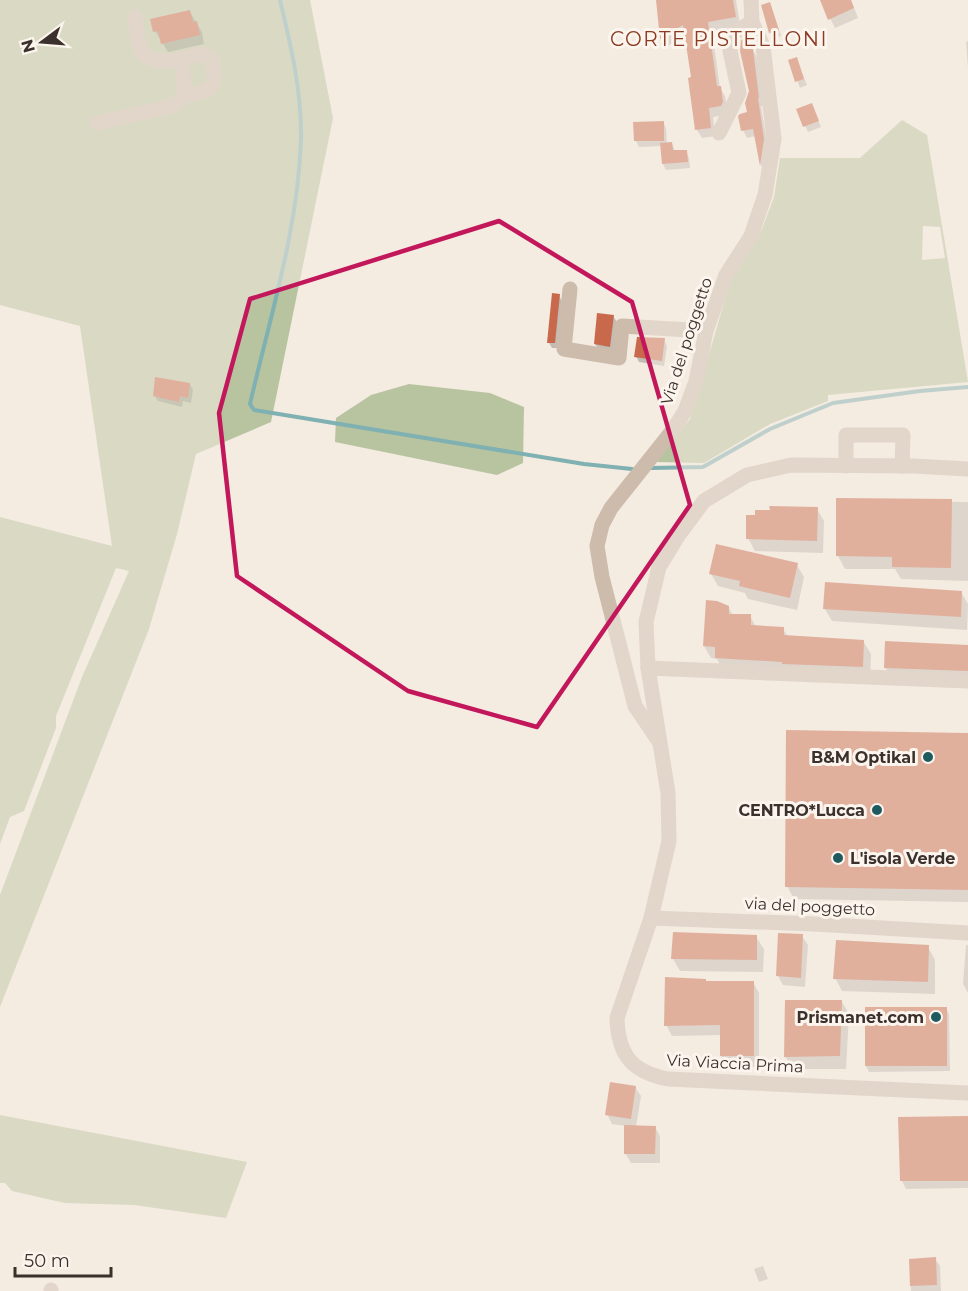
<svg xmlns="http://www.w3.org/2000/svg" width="968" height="1291" font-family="Montserrat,sans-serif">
<rect width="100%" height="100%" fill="#f4ebe1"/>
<g fill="#b8c4a0" fill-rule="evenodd">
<polygon points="0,0 310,0 333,118 271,422 196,454 177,534 149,629 0,1007 0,895 82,677 129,571 116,568 56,716 56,728 24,811 10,817 0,844 0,517 112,546 80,326 0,305"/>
<path d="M902,120l25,15 41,247 -140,13v6l-58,23 -66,39 -49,-1 35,-43 41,-140 31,-50 12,-32 6,-39h80zM923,226l17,1 5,31 -23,2z"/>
<polygon points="409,384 490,393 524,407 523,463 497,475 335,442 336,418 371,395"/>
<polygon points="0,1115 247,1162 226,1218 134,1205 65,1203 12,1191 5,1183 0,1183"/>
</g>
<g fill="#0003">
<polygon points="671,0 736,0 740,25 712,31 720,88 725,96 728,112 726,115 713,117 715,136 702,138 697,130 693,79 686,35 666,47 661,39 658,2"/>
<polygon points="821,0 851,0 858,18 835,28"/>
<polygon points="770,4 781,36 773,38 770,33"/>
<polygon points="190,12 202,32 204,44 168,52 155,31"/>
<polygon points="968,41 968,68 966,42"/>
<polygon points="751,46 757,58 763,106 761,106 768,148 764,170 761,165 756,136 747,138 743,130 748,113"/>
<polygon points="796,58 807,85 800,88 790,61"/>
<polygon points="798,110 814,110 821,127 808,132"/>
<polygon points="663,122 666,128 667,144 672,143 675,152 686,152 689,158 690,168 666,170 663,164 661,146 639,147 636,141 635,123"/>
<polygon points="559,296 562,301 557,348 552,348 549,343"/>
<polygon points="613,316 617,322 613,352 599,350 595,344"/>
<polygon points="664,340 667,346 664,366 639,362 636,356"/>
<polygon points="190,384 193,390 191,403 183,401 182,407 158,401 154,395"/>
<polygon points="838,500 968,502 968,581 901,579 895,569 845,569 838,556"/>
<polygon points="817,509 824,521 823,553 755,551 748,538"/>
<polygon points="797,565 804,577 797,610 748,599 745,593 718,586 711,574"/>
<polygon points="961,592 968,604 967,630 832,621 825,609"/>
<polygon points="728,607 733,615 750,616 756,627 783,629 788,637 863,641 871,654 870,679 723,670 717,659 711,658 704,646"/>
<polygon points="968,646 968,683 893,680 885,667"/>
<polygon points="968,735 968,902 794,899 787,886"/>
<polygon points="802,936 808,945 805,987 783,985 778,976"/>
<polygon points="756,937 764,949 763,972 680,971 673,959"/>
<polygon points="966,945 968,945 968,993 963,984"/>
<polygon points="928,947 935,960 935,994 842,991 835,978"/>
<polygon points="706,982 753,982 759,993 759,1067 728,1067 721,1056 721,1035 672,1036 666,1025"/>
<polygon points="842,1002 849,1014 846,1069 793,1069 785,1056"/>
<polygon points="946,1008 949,1014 950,1071 869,1072 866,1066"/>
<polygon points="635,1087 641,1096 636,1127 655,1127 660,1136 660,1163 631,1163 625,1153 626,1126 612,1124 607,1114"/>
<polygon points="968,1118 968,1188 906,1189 902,1181"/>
<polygon points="935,1259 940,1266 941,1291 911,1291 910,1260"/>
<polygon points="763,1266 768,1279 759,1282 754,1269"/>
</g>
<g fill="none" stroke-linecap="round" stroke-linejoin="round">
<g stroke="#7fb0b2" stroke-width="4">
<path d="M280,0c11,46 22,92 21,140 -3,89 -31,177 -51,264l4,6 330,54 48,5"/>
<polyline points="651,468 703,467 770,429 833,403 920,391 968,387"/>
</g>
</g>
<g fill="#c8694b">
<polygon points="656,0 733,0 736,17 708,22 717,86 721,86 723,102 721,106 709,108 711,128 695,130 688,78 691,77 683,25 660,39"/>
<polygon points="820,0 851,0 854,8 828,20"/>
<polygon points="770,2 779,30 769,33 761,5"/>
<polygon points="190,10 193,22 197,21 200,35 161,44 158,31 153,32 150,19"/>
<polygon points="748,36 753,49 759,98 758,98 764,139 760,166 753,129 741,131 738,116 740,114 747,112 745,103 749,91 740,51 741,40"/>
<polygon points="797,57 804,79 795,82 788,60"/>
<polygon points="812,103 819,121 803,127 796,109"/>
<polygon points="664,121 664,141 634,141 633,122"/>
<polygon points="672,142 673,150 687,150 688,162 662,164 660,143"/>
<polygon points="552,293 560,294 555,343 547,343"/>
<polygon points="597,313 614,315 610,347 594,344"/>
<polygon points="637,337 665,338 662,361 634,357"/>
<polygon points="155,377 190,383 188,398 180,396 179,402 153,396"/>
<polygon points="836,498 952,499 951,568 892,567 892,557 836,556"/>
<polygon points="769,506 818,507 817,541 746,539 746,515 755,515 755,510 770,510"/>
<polygon points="716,544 798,563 790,598 739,586 740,581 709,574"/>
<polygon points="825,582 962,591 961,617 823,609"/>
<polygon points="706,600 717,601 729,606 729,614 751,614 751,625 784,627 784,635 864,640 863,667 782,664 782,662 715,658 715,647 703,646"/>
<polygon points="885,641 968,645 968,671 884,668"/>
<polygon points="786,730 968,733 968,890 785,887"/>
<polygon points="673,932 757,935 757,960 671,959"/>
<polygon points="778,933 803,934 801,978 776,976"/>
<polygon points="836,940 929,945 928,982 833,979"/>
<polygon points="665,977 706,979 706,981 754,981 754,1056 720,1056 720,1025 664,1026"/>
<polygon points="785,1000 842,1000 840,1056 784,1057"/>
<rect x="865" y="1007" width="82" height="59"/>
<polygon points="610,1082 636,1086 631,1119 605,1115"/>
<polygon points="968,1116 968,1181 900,1181 898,1117"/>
<polygon points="624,1125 656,1126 655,1154 624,1154"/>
<polygon points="936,1257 937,1285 910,1286 909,1259"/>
</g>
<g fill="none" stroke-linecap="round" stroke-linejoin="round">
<g stroke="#cdbbac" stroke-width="15">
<path d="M178,60c7,-2 16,-6 23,-6 15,0 17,28 8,35 -6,5 -17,5 -24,6"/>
<path d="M97,123l76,-17 12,-11 -3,-31 -4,-4c-41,4 -38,-7 -43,-43"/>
<polyline points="719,133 739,93 730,51 732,34 752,22"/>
<polyline points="570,289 564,349 619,358 622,326 706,331"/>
<polyline points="846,466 846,435 903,435 902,466"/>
<path d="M968,469l-54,-3 -123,-1 -44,10 -43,26 -26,35 -19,31 -13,55 2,46 20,125 1,48 -18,77 -34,100c1,37 15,54 51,61l300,14"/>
<polyline points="648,668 968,681"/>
<polyline points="658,740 635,706 602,577 597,546 602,525 611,508 673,430 685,411 696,381 706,331 726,275 751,236 765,195 774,139 763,46 752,22 751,0"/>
<polyline points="651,918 814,924 968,933"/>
<polyline points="51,1291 51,1290"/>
</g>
</g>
<path d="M0 0H968V1291H0ZM499,221l133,81 58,203 -153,222 -129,-36 -171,-115 -18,-163 31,-114z" fill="#f4ebe1" fill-opacity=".55" fill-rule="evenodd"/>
<path fill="none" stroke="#c2185b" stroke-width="4.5" stroke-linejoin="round" d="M499,221l133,81 58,203 -153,222 -129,-36 -171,-115 -18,-163 31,-114z"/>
<g fill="#1f5a5e" stroke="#fbf5ee" stroke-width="2">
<circle cx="928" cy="757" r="6"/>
<circle cx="877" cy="810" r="6"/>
<circle cx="838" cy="858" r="6"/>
<circle cx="936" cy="1017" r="6"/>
</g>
<g text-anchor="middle" stroke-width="6" stroke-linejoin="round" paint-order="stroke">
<g font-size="16" fill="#3b302b" stroke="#fbf5ee">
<text transform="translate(686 341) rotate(-72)" y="6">Via del poggetto</text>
<text transform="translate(810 906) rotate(3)" y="6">via del poggetto</text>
<text transform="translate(735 1063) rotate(3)" y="6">Via Viaccia Prima</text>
</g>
<g font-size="16" font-weight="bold" fill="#3b302b" stroke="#fbf5ee" text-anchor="end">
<text x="916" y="763">B&amp;M Optikal</text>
<text x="865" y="816">CENTRO*Lucca</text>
<text x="850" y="864" text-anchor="start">L'isola Verde</text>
<text x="924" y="1023">Prismanet.com</text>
</g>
<g font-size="20" letter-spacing="1.5" fill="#8c3b22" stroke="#fbf5ee">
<text x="719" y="46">CORTE PISTELLONI</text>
</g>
</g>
<g transform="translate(42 42) rotate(254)" stroke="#fbf5ee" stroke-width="4.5" paint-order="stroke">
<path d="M0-4.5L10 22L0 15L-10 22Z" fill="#3b302b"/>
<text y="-9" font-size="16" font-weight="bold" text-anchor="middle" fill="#3b302b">N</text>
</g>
<path d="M15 1267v9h96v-9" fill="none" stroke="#3b302b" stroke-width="3"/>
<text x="24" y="1267" font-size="18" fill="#3b302b" stroke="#fbf5ee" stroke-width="4.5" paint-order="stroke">50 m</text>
</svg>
